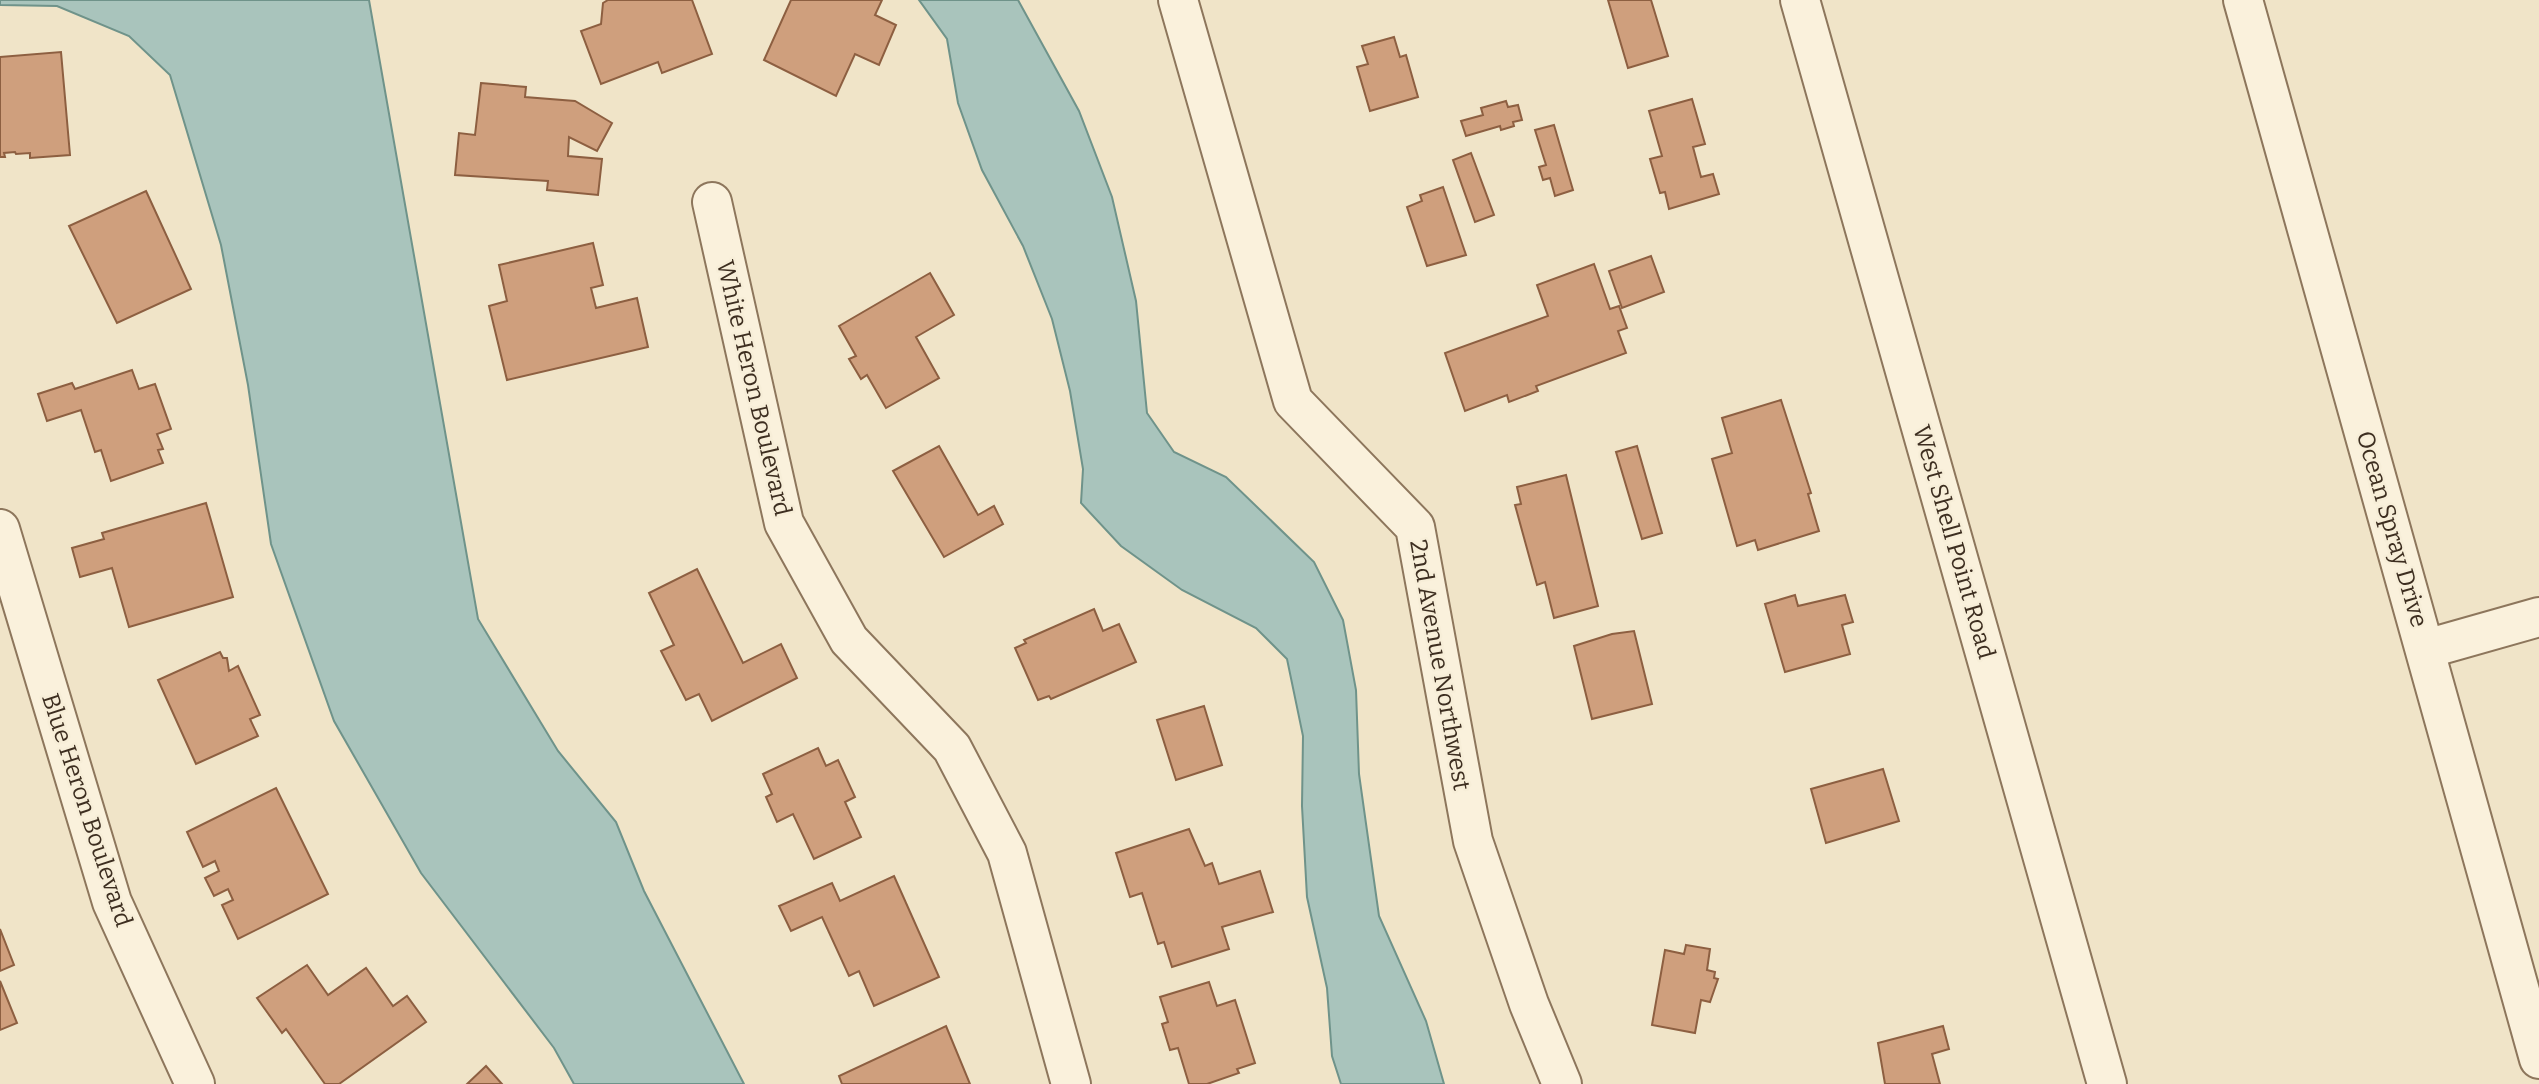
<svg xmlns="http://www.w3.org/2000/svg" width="2539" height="1084" font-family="Bitter,serif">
<rect width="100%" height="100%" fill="#f0e4c8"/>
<g fill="#a9c4bc" stroke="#6f938a" stroke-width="2">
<polygon points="0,0 369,0 478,619 558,751 616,822 644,891 744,1084 574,1084 554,1048 421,873 334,721 271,544 248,385 221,245 170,75 129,36 57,6 0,5"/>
<polygon points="919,0 1018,0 1079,111 1112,197 1136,301 1147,413 1174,452 1226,477 1314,562 1343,620 1356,690 1359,774 1379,916 1426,1021 1444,1084 1341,1084 1332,1056 1327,988 1307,897 1302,806 1303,736 1287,659 1256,628 1182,590 1121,546 1081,503 1083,469 1070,391 1052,319 1023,246 982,170 958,103 947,39"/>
</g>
<g fill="#cf9f7d" stroke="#8d5f41" stroke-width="2">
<polygon points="608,0 692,0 712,54 662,73 658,62 601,84 581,31 601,24 603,3"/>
<polygon points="791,0 882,0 875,15 896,25 879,65 855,54 836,96 764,60"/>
<polygon points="1608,0 1651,0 1668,56 1628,68"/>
<polygon points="1394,37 1400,57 1406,55 1418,97 1370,111 1357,67 1368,64 1362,46"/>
<polygon points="61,52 70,155 30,158 30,153 16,154 15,152 4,153 5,157 0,157 0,57"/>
<polygon points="481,83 526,87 525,97 575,101 612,123 597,151 569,137 568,156 602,159 598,195 547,190 548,181 455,175 459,133 475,135"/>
<polygon points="1692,99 1705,144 1693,147 1701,177 1713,174 1719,194 1669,209 1665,192 1660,193 1650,159 1662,156 1649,111"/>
<polygon points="1506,101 1508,107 1518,105 1522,120 1513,122 1514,126 1501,130 1500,126 1466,136 1461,121 1483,115 1481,108"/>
<polygon points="1554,125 1573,190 1555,196 1550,178 1543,180 1539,167 1546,165 1535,130"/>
<polygon points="1471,153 1494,215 1475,222 1453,160"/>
<polygon points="1443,187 1466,255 1427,266 1407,207 1422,201 1420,195"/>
<polygon points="146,191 191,289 117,323 69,226"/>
<polygon points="593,243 603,285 591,288 596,308 637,298 648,347 507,380 489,306 507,301 499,265"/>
<polygon points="1651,256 1664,292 1622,308 1609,271"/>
<polygon points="1594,264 1610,309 1619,306 1627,328 1618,331 1626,353 1536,386 1538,391 1509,402 1507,395 1465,411 1445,353 1548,316 1537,285"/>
<polygon points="930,273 954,315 916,337 939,378 886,408 867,375 861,379 849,359 856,356 839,326"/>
<polygon points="132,370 139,389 155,384 171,429 157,434 163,449 158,450 163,463 111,481 101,450 95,452 81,410 47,421 38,394 72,383 75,389"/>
<polygon points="1781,400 1811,493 1808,494 1819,531 1758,550 1755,540 1737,546 1712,459 1732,453 1722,418"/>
<polygon points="939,446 978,515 994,506 1003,524 944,557 893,471"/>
<polygon points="1637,446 1662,533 1642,539 1616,452"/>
<polygon points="1566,475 1598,606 1554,618 1545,582 1537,585 1515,505 1521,504 1517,487"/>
<polygon points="206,503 233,597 129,627 112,568 80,577 72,548 104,539 102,533"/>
<polygon points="697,569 743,663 781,644 797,678 712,721 699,694 686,700 661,651 674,645 649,593"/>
<polygon points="1795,595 1798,606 1845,595 1853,622 1842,625 1850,654 1785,672 1765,604"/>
<polygon points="1094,609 1103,631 1119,624 1136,662 1051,699 1049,696 1038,700 1015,648 1026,643 1024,640"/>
<polygon points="1634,631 1652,704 1592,719 1574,646 1612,634"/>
<polygon points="220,652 223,658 227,658 229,671 238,666 260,715 250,719 258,736 196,764 158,680"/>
<polygon points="1204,706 1222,765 1176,780 1157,720"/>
<polygon points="818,748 826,766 838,760 855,797 845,802 861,837 814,859 793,814 777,822 766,797 772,794 763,774"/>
<polygon points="1883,769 1899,821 1826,843 1811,789"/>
<polygon points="276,788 328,894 238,939 222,905 233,900 228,889 214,896 205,878 219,871 215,861 203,867 187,832"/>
<polygon points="1189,829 1205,866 1212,863 1219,884 1260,871 1273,912 1222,927 1229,949 1172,967 1164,942 1158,944 1142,893 1130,897 1116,853"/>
<polygon points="894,876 939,977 874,1006 859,971 849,976 822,917 791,931 779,906 832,883 840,901"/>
<polygon points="0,929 14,965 0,971"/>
<polygon points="1686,945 1710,949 1707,970 1715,972 1714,978 1718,979 1710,1002 1701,1000 1695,1033 1652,1025 1665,950 1684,954"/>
<polygon points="307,965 328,995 366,968 393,1006 407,996 426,1022 339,1084 325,1084 286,1029 282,1033 257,998"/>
<polygon points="0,981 17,1023 0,1030"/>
<polygon points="1209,982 1217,1006 1235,1000 1255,1063 1237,1069 1239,1073 1207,1084 1189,1084 1178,1048 1170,1050 1162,1024 1168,1022 1160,997"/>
<polygon points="946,1026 970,1084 842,1084 839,1076"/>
<polygon points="1943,1026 1949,1049 1932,1054 1940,1084 1885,1084 1878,1043"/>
<polygon points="486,1066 502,1084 467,1084"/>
</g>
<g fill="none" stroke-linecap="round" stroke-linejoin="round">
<g stroke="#8d765c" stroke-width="42">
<g id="minor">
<polyline points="1178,0 1293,401 1415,527 1473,841 1529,1004 1562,1084"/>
<polyline points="1800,0 2107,1084"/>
<polyline points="2243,0 2539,1059"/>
<polyline points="712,202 784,523 849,640 952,748 1007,853 1071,1084"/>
<polyline points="0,529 112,902 195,1084"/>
<polyline points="2426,649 2539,617"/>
</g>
</g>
<use href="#minor" stroke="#faf1dc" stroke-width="38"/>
</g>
<g text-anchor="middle" stroke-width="5" stroke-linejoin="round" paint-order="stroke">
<g font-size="24" fill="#3d2e20" stroke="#f7eed8">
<text transform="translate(754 388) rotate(77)" y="8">White Heron Boulevard</text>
<text transform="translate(2392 529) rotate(74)" y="8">Ocean Spray Drive</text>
<text transform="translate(1954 542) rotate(74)" y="8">West Shell Point Road</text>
<text transform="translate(1440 665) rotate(80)" y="8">2nd Avenue Northwest</text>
<text transform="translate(87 810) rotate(72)" y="8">Blue Heron Boulevard</text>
</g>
</g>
</svg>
